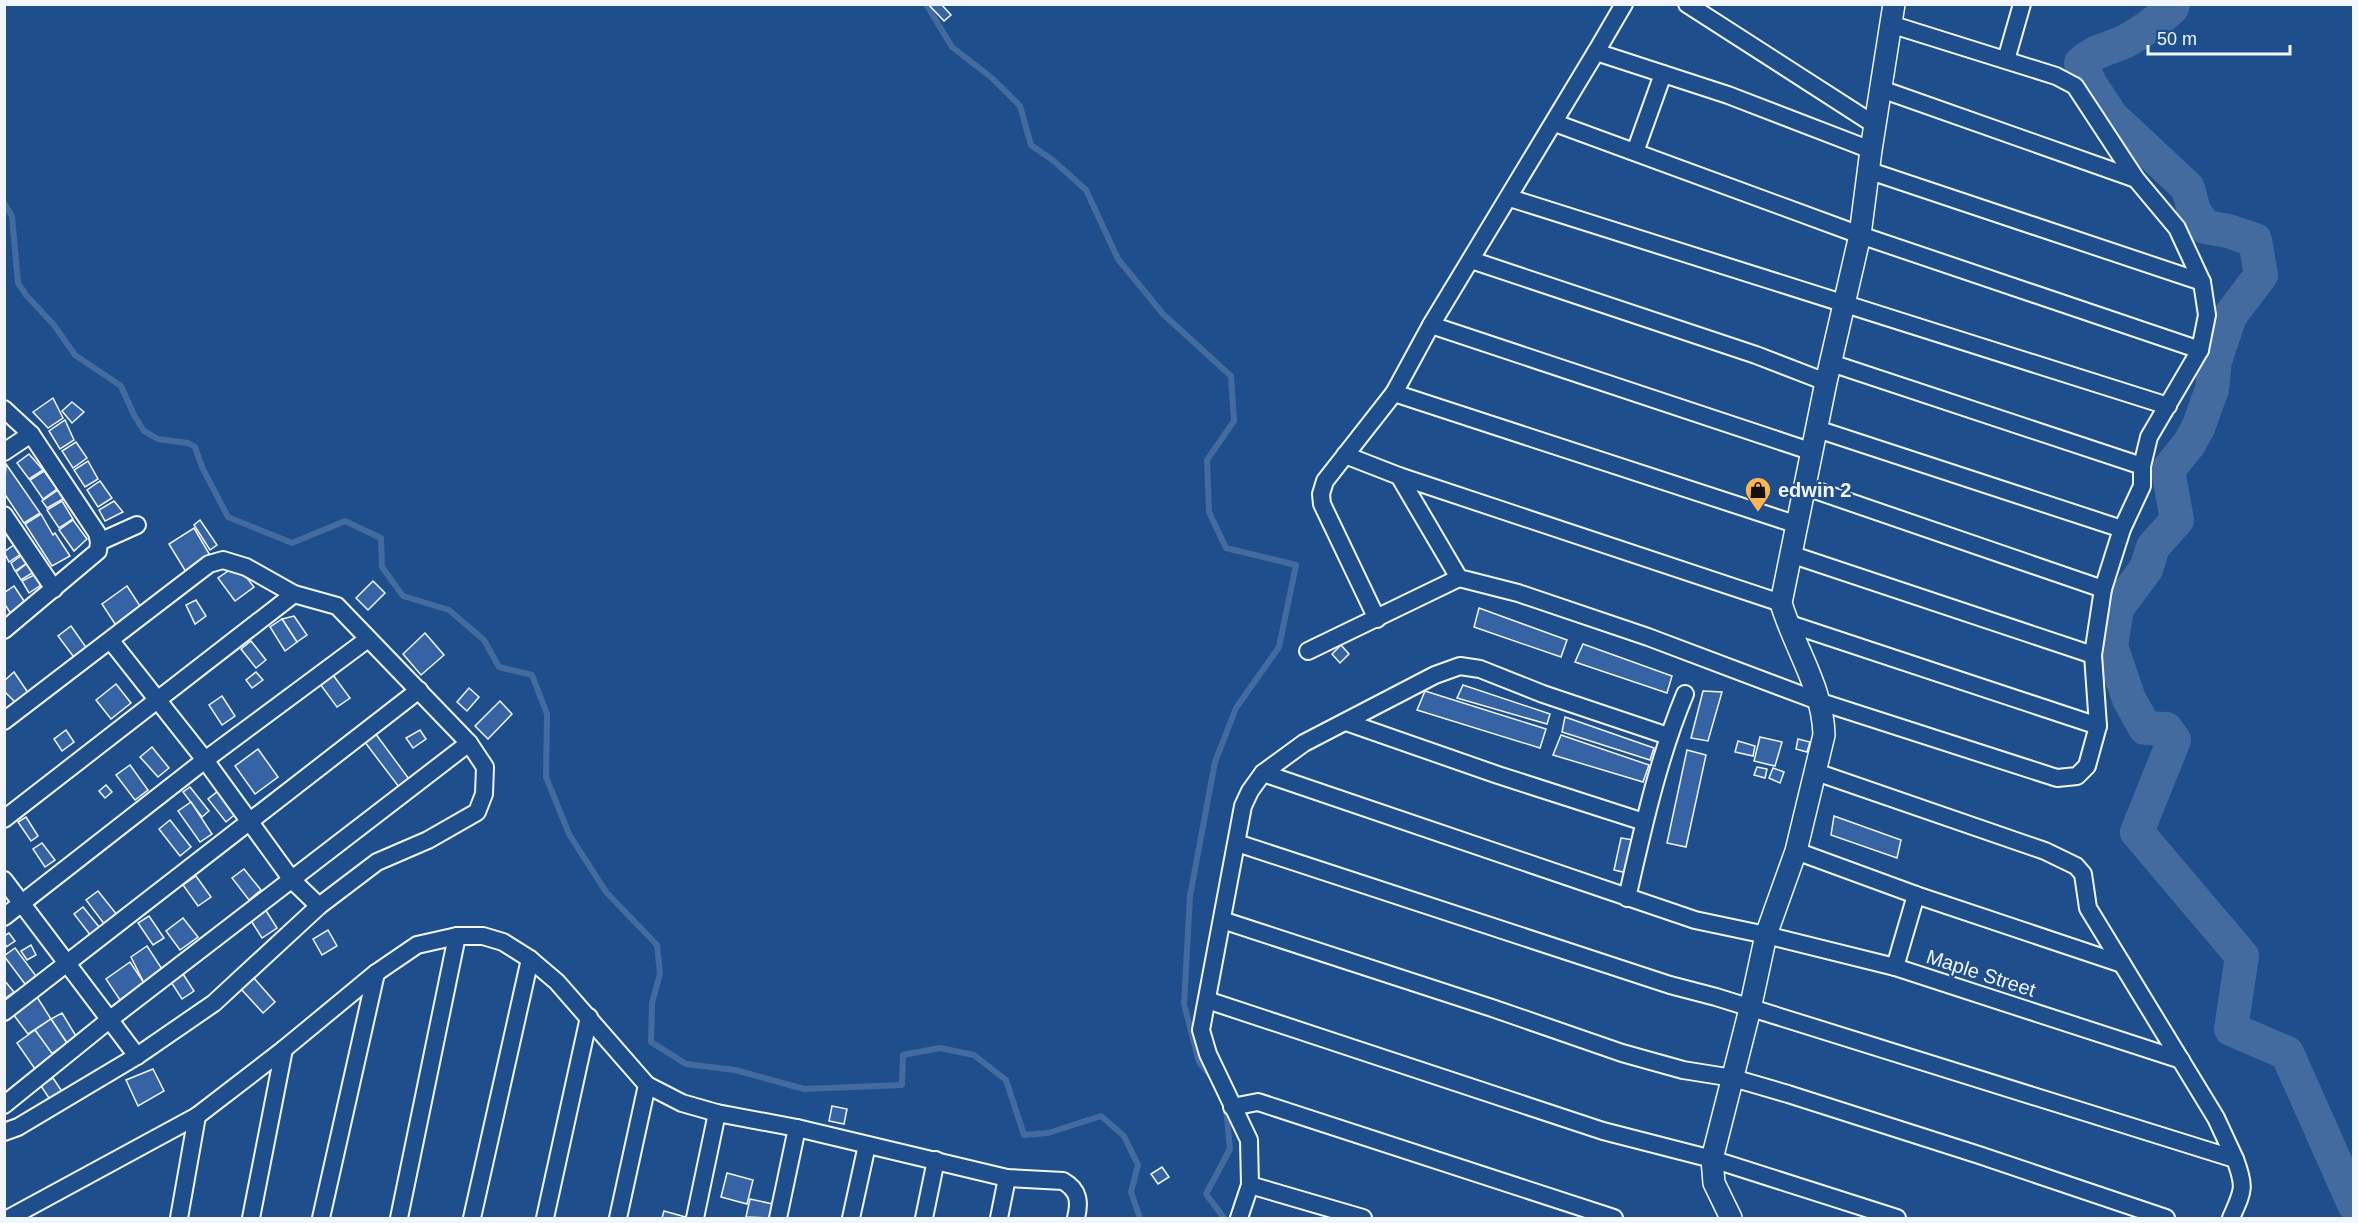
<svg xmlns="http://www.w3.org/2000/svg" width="2358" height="1223" font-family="Helvetica,sans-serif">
<rect width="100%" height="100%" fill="#1f4e8c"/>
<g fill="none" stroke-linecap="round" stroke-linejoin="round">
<g stroke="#446ba0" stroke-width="6">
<polyline points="926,4 952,47 992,78 1020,106 1031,145 1055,162 1086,190 1118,259 1163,314 1231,376 1234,421 1207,460 1209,512 1226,548 1296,565 1279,647 1236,708 1215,762 1190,896 1184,1004 1199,1062 1214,1080"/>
<polyline points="4,203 12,216 18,283 26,295 54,325 75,355 121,386 134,415 144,431 158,439 188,443 195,447 202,467 228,517 292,543 345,521 381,538 382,567 403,596 449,610 484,640 499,667 532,675 547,714 546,777 569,834 606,892 657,945 660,974 652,1003 651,1042 686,1064 735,1070 804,1089 902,1085 903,1055 940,1048 974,1055 1006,1080 1024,1135 1048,1133 1101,1116 1124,1136 1138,1165 1131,1192 1140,1218"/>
<polyline points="1224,1218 1206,1194 1230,1149 1226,1108"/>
</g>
<path stroke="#446ba0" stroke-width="34" d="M2173,4l-1,4c-15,13 -30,25 -48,34 -16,7 -30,9 -43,21l9,21 22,33 76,71 6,23 11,16 23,4 27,9 6,35 -31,41 -15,45 -3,28 -14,39 -9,16 -21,26 9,50 -24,27 -7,22 -29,39 -6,38 18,53 16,29 21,1 8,11 -37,92 105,124 -11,73 56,24 67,151"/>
</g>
<g fill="#3563a3" stroke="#f2f6ff" stroke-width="1.5">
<polygon points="941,4 951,15 944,21 929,5"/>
<polygon points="53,398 63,418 48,428 33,412"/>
<polygon points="72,402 84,412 72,423 62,411"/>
<polygon points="65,420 74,440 60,449 49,431"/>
<polygon points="76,442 87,458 73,468 62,451"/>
<polygon points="29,454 43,470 29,479 17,463"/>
<polygon points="88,461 98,479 85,487 74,470"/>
<polygon points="6,464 40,513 24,523 4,493"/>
<polygon points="44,471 57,489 43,499 30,480"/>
<polygon points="100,481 112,498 98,507 87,490"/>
<polygon points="58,490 63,499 47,508 42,501"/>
<polygon points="62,501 73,519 59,528 47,510"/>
<polygon points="114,501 123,512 105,521 99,510"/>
<polygon points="41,514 53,535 55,533 70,556 52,566 25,524"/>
<polygon points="73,520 87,539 74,551 59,530"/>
<polygon points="200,520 217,545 210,550 194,525"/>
<polygon points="194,528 211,557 186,572 169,544"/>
<polygon points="18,542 24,552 9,562 4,552"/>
<polygon points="25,553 30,561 15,571 11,563"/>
<polygon points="30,561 37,570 21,580 16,572"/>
<polygon points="237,565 254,587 235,601 218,578"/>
<polygon points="38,573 44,583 29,593 22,581"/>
<polygon points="373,581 385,593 368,610 356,598"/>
<polygon points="14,586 24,601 11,614 4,603 4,593"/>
<polygon points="127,586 142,609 117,627 102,604"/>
<polygon points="196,600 206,616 195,624 186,605"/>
<polygon points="1479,608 1567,640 1561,657 1474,627"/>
<polygon points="294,616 307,635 297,642 282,619"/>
<polygon points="282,619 297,642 285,651 270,627"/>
<polygon points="71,626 88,650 76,660 58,636"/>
<polygon points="425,633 444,655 421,675 403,654"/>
<polygon points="251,641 266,660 256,668 241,649"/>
<polygon points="1583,644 1672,676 1667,693 1575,662"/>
<polygon points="1341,645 1349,654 1340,663 1332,654"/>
<polygon points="14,672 29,694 17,704 4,691 4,681"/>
<polygon points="256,672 263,680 252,688 246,680"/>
<polygon points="333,675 350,698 337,707 320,684"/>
<polygon points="116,684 131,703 111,719 96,700"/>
<polygon points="1463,685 1550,714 1547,724 1457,698"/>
<polygon points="469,688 479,697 467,711 457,702"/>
<polygon points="1425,691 1546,729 1540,748 1417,710"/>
<polygon points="1703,691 1722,692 1708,741 1691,738"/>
<polygon points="222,696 235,716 222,725 209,705"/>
<polygon points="500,701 512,714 488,739 475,726"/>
<polygon points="1565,717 1654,748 1650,760 1562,732"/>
<polygon points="66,730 74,742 62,751 54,739"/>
<polygon points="420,730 426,739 413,748 406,738"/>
<polygon points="375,733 409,779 399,787 364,741"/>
<polygon points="1561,735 1649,765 1643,782 1553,755"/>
<polygon points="1760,737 1782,742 1775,766 1754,761"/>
<polygon points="1798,739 1810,742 1807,752 1796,749"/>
<polygon points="1738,741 1755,746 1753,756 1735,752"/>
<polygon points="152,747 169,768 158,777 140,757"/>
<polygon points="258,749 278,777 255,794 235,766"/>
<polygon points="1687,750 1706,755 1686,847 1667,843"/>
<polygon points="130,765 148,790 135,800 116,775"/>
<polygon points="1757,767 1767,769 1765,778 1754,775"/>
<polygon points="1773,768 1784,772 1780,783 1769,778"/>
<polygon points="106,785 112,792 105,798 99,791"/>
<polygon points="190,787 209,811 202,817 183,792"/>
<polygon points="222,788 239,811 226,822 208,799"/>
<polygon points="191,802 212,834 200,842 178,811"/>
<polygon points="1834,816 1901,840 1897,858 1831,835"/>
<polygon points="26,817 38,836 31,841 18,822"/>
<polygon points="170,820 191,847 180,856 159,829"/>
<polygon points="1621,838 1634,840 1627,873 1614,870"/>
<polygon points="42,843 55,860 45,867 33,849"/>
<polygon points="244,869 261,890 249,900 232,878"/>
<polygon points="196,876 211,897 198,906 183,885"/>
<polygon points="98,891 118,916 105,925 86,900"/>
<polygon points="83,907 100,928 91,936 74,914"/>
<polygon points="265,909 277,928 262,938 250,919"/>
<polygon points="149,916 164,938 153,945 138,923"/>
<polygon points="183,918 198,937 180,950 166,931"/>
<polygon points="328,930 337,946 322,955 313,939"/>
<polygon points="9,933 15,941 6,947 4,936"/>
<polygon points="31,945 36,955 27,960 21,951"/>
<polygon points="147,946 162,969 144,983 131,957"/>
<polygon points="15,948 36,976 25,984 4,956"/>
<polygon points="130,962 144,983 120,1000 106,979"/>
<polygon points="183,974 194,991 182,999 171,982"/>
<polygon points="253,977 275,1002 263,1013 241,989"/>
<polygon points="4,980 14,992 4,999"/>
<polygon points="37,997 51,1019 28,1034 13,1014"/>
<polygon points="62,1013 76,1036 67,1043 51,1019"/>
<polygon points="51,1019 67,1043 51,1054 35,1030"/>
<polygon points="35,1030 54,1056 35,1069 17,1043"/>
<polygon points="153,1069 164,1091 138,1106 126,1080"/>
<polygon points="53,1078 63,1093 51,1101 41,1086"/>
<polygon points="832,1106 847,1109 844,1124 829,1121"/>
<polygon points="1162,1167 1169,1177 1158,1184 1151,1174"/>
<polygon points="727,1173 753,1180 747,1204 721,1197"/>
<polygon points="750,1199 773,1204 770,1218 746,1217"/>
<polygon points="664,1211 689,1218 662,1218"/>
</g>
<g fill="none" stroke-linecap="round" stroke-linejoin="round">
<g stroke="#f2f6ff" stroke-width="20">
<g id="minor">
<polyline points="1624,4 1596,52 1728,95 1871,150"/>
<polyline points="1687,4 1875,125"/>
<polyline points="2006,60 2022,4"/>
<polyline points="1881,89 2136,179"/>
<polyline points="1555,123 1860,235 2200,350"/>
<polyline points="1635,152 1663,74"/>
<polyline points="1870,171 2202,282"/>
<polyline points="1510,198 2168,406"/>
<polyline points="1471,260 1756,355 1826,382"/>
<polyline points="1431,325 1813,452"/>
<polyline points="1831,363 2142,466"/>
<polyline points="1394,393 1798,525"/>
<polyline points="4,409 31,434 97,533 99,542 98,551 4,630"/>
<polyline points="1817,429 2122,529"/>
<polyline points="4,452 31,434"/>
<polyline points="1345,455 1399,476 1459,578 1518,593 1648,637 1818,701 2057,778 2077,776 2087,766 2098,726 2093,655 2103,589 2122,529 2142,486 2142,466 2149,437 2200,350 2207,315 2202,282 2177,228 2136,179 2075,86 2056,76 1890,24"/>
<polyline points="1399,476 1781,603"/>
<polyline points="1806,487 2103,589"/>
<polyline points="4,515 54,589"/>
<polyline points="99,542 137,525"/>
<polyline points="1790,554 2093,655"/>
<polyline points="1377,619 1322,504 1321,494 1325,481 1394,393 1431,325 1596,52"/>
<polyline points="1787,623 2098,726"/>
<polyline points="111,641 205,760 292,880 319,906"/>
<polyline points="1308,651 1459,578"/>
<polyline points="4,721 209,564 223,560 246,567 294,594 337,606 469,743 485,767 484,794 477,812 428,840 377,862 319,906 214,1003 137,1056 18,1127 4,1132"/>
<polyline points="1346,722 1498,775 1644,822"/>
<polyline points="1816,772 2045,851 2076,866 2083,874 2088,908 2216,1118 2235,1159"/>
<polyline points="1263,773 1695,920 1766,935 1895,967 2181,1060"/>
<polyline points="4,819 294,594"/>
<path d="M1237,843l433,142 46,12 519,162c11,29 8,32 -4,59"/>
<polyline points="1796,851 1916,895 2122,964"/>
<polyline points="4,880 137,1056"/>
<path d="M1627,898c16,-70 31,-139 58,-204"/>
<polyline points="4,917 205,760 368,639"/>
<polyline points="1222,920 1492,1008 1622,1053 1683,1070 1733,1078 1788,1094 1979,1155 2166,1218"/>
<polyline points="1895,967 1916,895"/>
<polyline points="1207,1000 1603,1131 1712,1159 1897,1218"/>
<polyline points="4,1012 419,690"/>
<polyline points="4,1105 109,1020 469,743"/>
<polyline points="1232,1107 1258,1102 1614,1218"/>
<polyline points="1250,1185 1363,1218"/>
<path d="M9,1218l188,-102 87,-67 92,-76 41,-28 40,-9h26l20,6 27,17 27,23 90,103 35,18 35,10 80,15 210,50 56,3c16,9 17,21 13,37"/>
<polyline points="179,1218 197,1116"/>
<polyline points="251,1218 284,1049"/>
<polyline points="321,1218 376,973"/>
<polyline points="399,1218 457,936"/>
<polyline points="472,1218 530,959"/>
<polyline points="545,1218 589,1017"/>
<polyline points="618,1218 647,1085"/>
<polyline points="695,1218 717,1113"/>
<polyline points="778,1218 797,1128"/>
<polyline points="851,1218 867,1145"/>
<polyline points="924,1218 936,1160"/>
<polyline points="999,1218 1007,1178"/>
<polyline points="1239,1218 1250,1185 1249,1140 1208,1054 1201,1030 1243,806 1250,791 1263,773 1304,743 1435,675 1460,666 1480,669 1543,694 1668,736"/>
</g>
</g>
<g stroke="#f2f6ff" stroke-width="24">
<path id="tertiary" d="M1731,1218l-17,-35 -2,-24 38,-150 16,-74 30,-84 28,-116c-1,-47 -30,-88 -43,-132l45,-221 34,-147 11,-85 23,-146"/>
</g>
<use href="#minor" stroke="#1f4e8c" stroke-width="16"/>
<use href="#tertiary" stroke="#1f4e8c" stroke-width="21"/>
</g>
<defs>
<g id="shop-pin" transform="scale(1.35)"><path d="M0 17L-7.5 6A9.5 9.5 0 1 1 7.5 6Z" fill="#ffb74d" stroke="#1f4e8c"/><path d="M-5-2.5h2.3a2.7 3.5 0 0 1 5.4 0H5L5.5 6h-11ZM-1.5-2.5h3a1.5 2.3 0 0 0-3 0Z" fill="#111"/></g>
</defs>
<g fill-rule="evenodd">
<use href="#shop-pin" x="1758" y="490"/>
</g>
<g text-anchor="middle" stroke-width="4.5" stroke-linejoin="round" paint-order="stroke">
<g font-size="20" font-weight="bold" fill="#f2f6ff" stroke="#1f4e8c" text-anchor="start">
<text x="1778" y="497">edwin 2</text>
</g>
<g font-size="20" fill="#f2f6ff" stroke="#1f4e8c">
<text transform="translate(1981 973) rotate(18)" y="7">Maple Street</text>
</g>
</g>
<rect width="2358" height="1223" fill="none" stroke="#f2f6ff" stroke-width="12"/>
<path d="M2148 45v9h142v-9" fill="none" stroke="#f2f6ff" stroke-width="3"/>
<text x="2157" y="45" font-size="18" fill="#f2f6ff" stroke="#1f4e8c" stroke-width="4.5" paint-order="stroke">50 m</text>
</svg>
